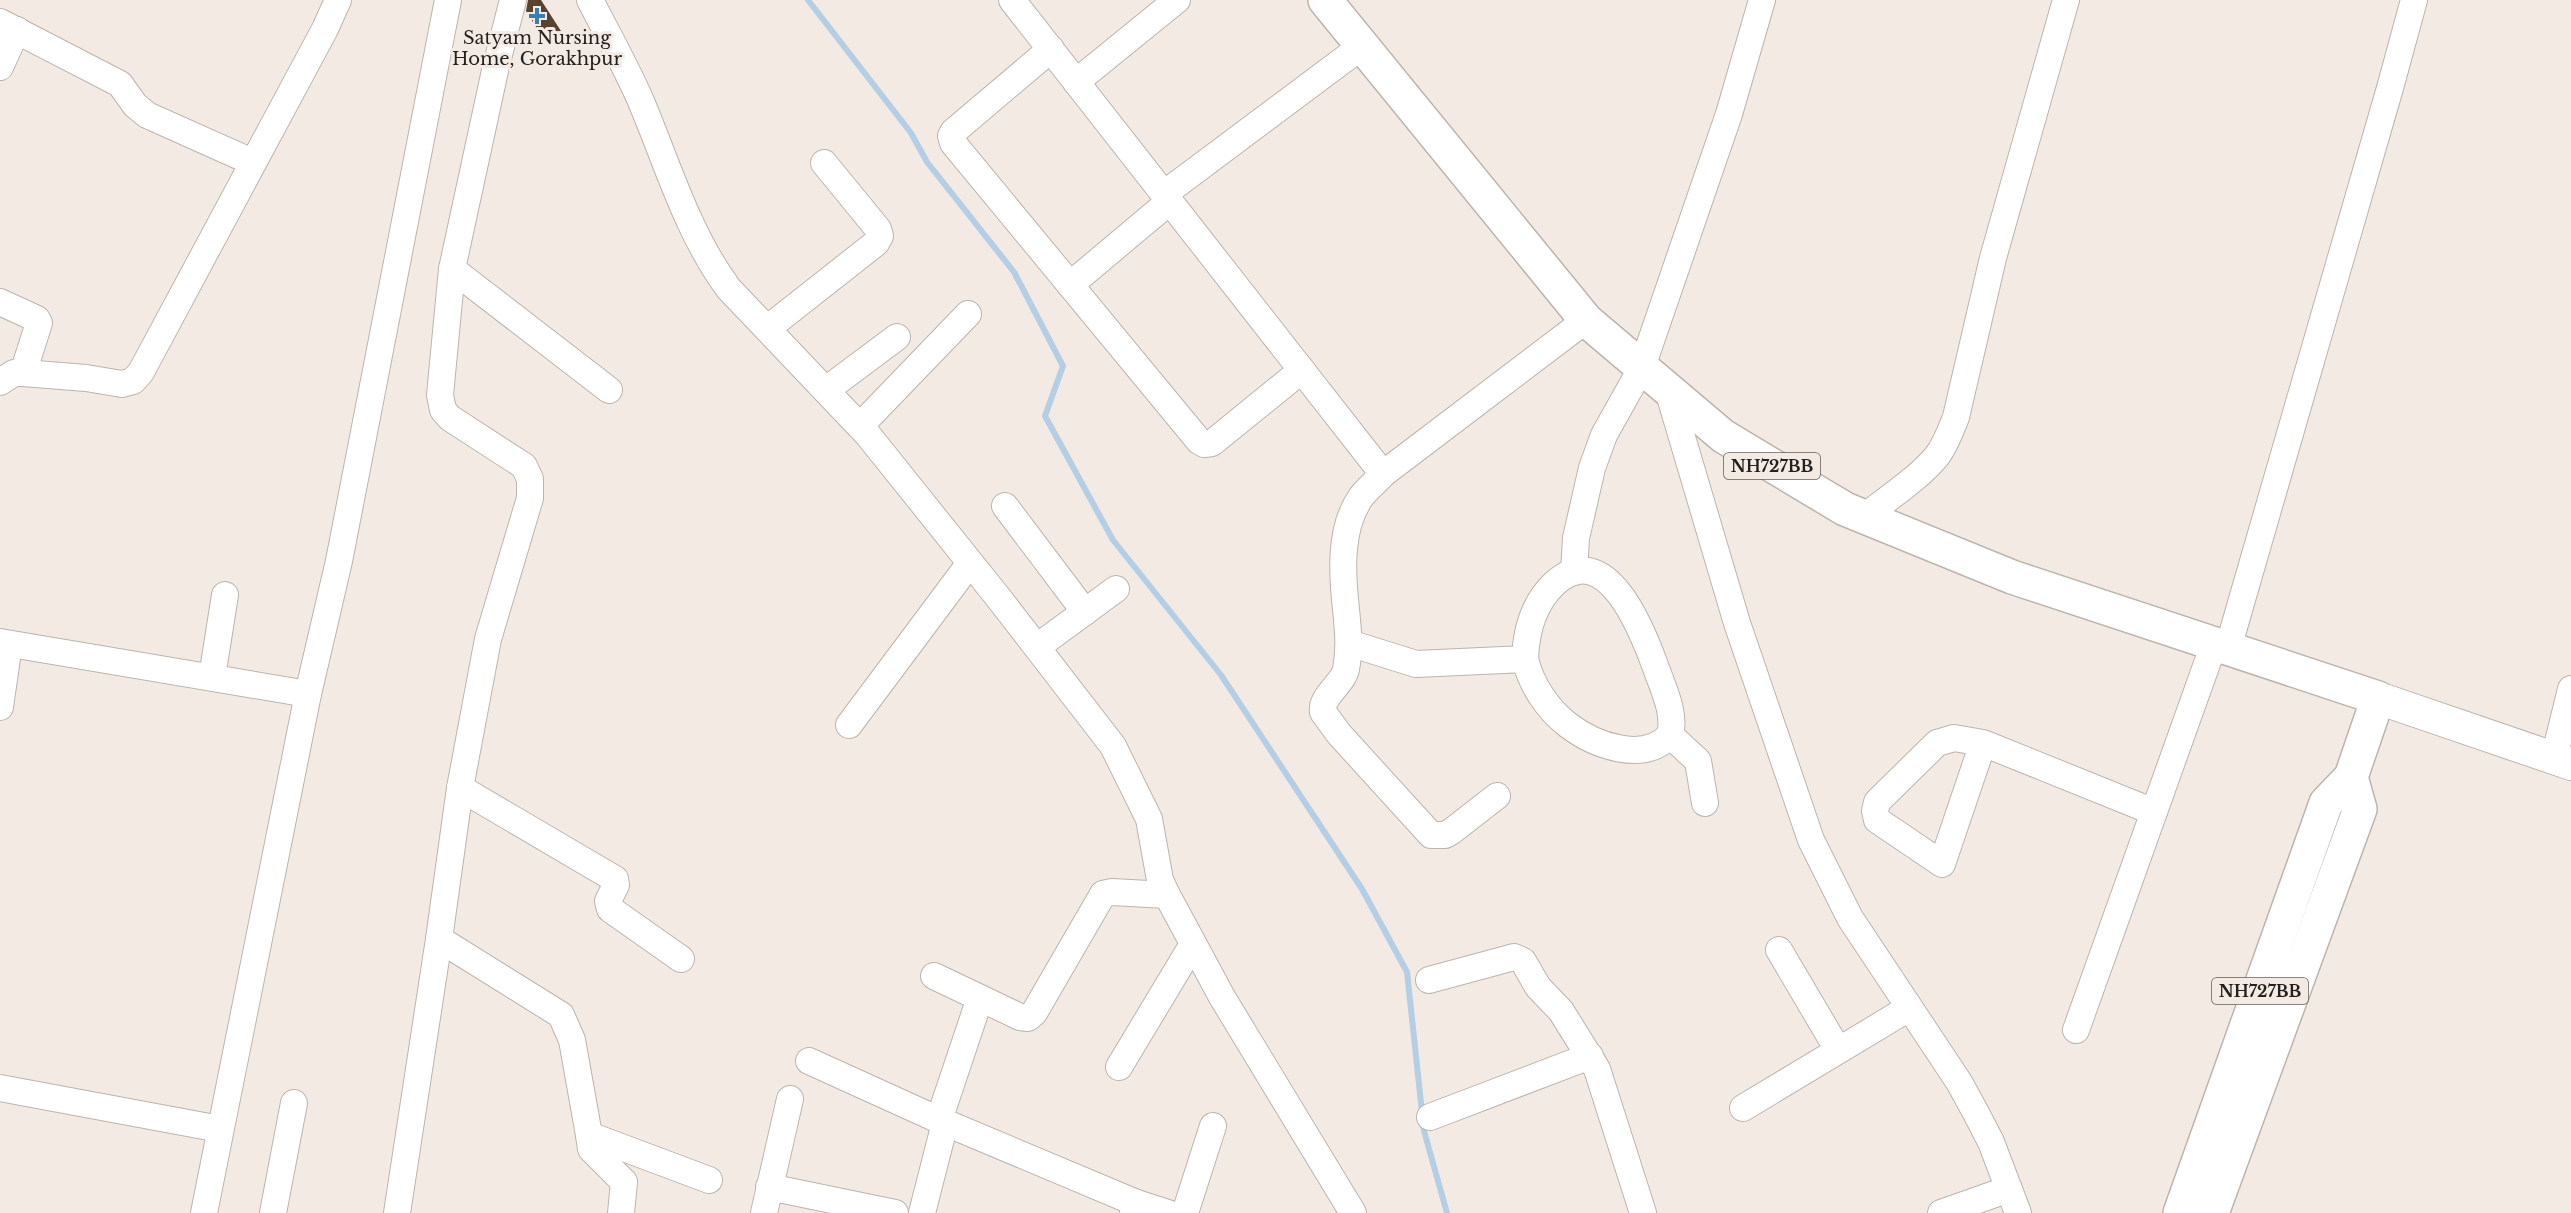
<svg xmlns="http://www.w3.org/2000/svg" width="2571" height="1213" font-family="'Libre Baskerville',serif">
<rect width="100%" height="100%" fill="#f3ebe3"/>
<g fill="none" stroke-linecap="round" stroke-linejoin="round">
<polyline stroke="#b3cee5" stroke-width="6" points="808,0 911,133 927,162 1014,272 1063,366 1045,416 1113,540 1221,675 1362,889 1407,972 1424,1131 1447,1213"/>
</g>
<polygon fill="#59432f" points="528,0 541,0 561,31 545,41 526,11"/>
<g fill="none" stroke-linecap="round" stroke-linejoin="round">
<g stroke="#bcb4ad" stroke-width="28">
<g id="minor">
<polyline points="513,0 496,66 452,269 440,395 443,410 450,418 524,466 530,479 530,498 488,639 460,788 439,939 561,1015 572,1040 589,1135 709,1180"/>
<path d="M590,0c17,33 35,65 50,99 27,63 47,134 89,190l139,146 133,166 112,145 36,73 11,61 7,15 55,102 131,216"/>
<polyline points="1012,0 1383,474"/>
<polyline points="0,22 120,84 135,105 147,115 252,162"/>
<polyline points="1051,49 953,132 951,136 953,143 1199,441 1204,444 1212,443 1302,370"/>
<polyline points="0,67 17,30"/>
<polyline points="1076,82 1177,0"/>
<polyline points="1164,194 1362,46"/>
<polyline points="452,269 609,390"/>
<polyline points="1070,285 1170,201"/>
<polyline points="0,302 37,319 39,323 23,373"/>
<polyline points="768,328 876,243 880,236 878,229 824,163"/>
<polyline points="0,382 14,373 23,373 86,378 122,384 133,381 141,372 325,29 338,0"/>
<polyline points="826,390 897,337"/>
<polyline points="1668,390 1737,623 1811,840 1850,918 1959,1082 1976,1113 1991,1142 2018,1213"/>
<polyline points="860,426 968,314"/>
<polyline points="1005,506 1085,612"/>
<path d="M1864,517c24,-19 54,-38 73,-61 9,-12 14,-26 19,-39l37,-159 73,-258"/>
<polyline points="1574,572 1576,538 1592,468 1604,435 1642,367 1729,114 1762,0"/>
<polyline points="0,642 308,694"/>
<path d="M1349,643l67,21 109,-5c6,25 22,50 43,66 26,20 76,39 102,10 6,-21 -7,-47 -14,-67 -13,-36 -50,-133 -102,-84 -21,20 -28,48 -29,75"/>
<polyline points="1037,647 1116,589"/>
<polyline points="2228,648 2390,88 2414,0"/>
<polyline points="212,677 225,595"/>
<polyline points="0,707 9,644"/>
<polyline points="849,725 970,563"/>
<polyline points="1670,735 1698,761 1705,803"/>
<polyline points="1983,743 1954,738 1937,743 1877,802 1875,811 1877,820 1942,864 1983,743 2154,812"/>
<polyline points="2554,758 2571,689"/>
<polyline points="460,788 615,879 616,885 608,901 610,909 681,959"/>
<path d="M1497,796l-45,35 -7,4h-14l-92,-101 -16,-22c-3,-15 20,-28 23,-43 4,-20 2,-40 0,-60 -4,-35 -7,-81 15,-112 6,-8 15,-15 22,-23l203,-154"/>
<polyline points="1779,950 1838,1050"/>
<polyline points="934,976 1020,1017 1028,1018 1034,1013 1103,894 1112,892 1167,895"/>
<polyline points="1429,980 1514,957 1523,961 1538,987 1561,1011 1597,1069 1643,1213"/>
<polyline points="2076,1030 2214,644"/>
<polyline points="809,1061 939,1120 1134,1202 1133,1213"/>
<polyline points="1119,1067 1193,944"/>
<polyline points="0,1088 220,1129"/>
<polyline points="1743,1108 1909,1008"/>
<polyline points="1430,1117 1590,1056"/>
<polyline points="939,1120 980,998"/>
<polyline points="589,1135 591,1149 624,1182 621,1213"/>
<polyline points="769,1187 895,1213"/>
<polyline points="1134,1202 1168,1213"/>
<polyline points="204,1213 308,694 339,561 448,0"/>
<polyline points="273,1213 294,1103"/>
<polyline points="397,1213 439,939"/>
<polyline points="764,1213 790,1099"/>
<polyline points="922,1213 945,1123"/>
<polyline points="1185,1213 1213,1126"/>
<polyline points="1941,1213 2009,1189"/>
</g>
</g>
<g stroke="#bcb4ad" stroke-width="34">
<polyline id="major" points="2378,698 2571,764"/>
</g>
<g stroke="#bcb4ad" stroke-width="36">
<g id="highway">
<polyline points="1325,0 1586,320 1723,436 1845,509 2012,577 2378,698 2351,777 2326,803 2180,1213"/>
<polyline points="2212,1213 2360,809 2351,777"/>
</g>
</g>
<use href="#minor" stroke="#fff" stroke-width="26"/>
<use href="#major" stroke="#fff" stroke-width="32"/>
<use href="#highway" stroke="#fff" stroke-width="33"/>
</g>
<path fill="#397fb4" stroke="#f3ebe3" stroke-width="2" d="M534 7h6v6h6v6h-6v6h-6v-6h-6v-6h6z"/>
<g text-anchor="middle" stroke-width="6" stroke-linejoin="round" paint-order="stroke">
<g fill="#f3ebe3" stroke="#615d59" stroke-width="1.5">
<rect x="1724" y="453" width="96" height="26" rx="4.5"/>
<rect x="2212" y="978" width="96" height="26" rx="4.5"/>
</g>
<g font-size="16" font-weight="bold" fill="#23201e">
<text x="1772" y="472">NH727BB</text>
<text x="2260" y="997">NH727BB</text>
</g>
<g font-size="18" fill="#23201e" stroke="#f3ebe3">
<text x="537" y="44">Satyam Nursing<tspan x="537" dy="21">Home, Gorakhpur</tspan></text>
</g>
</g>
</svg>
